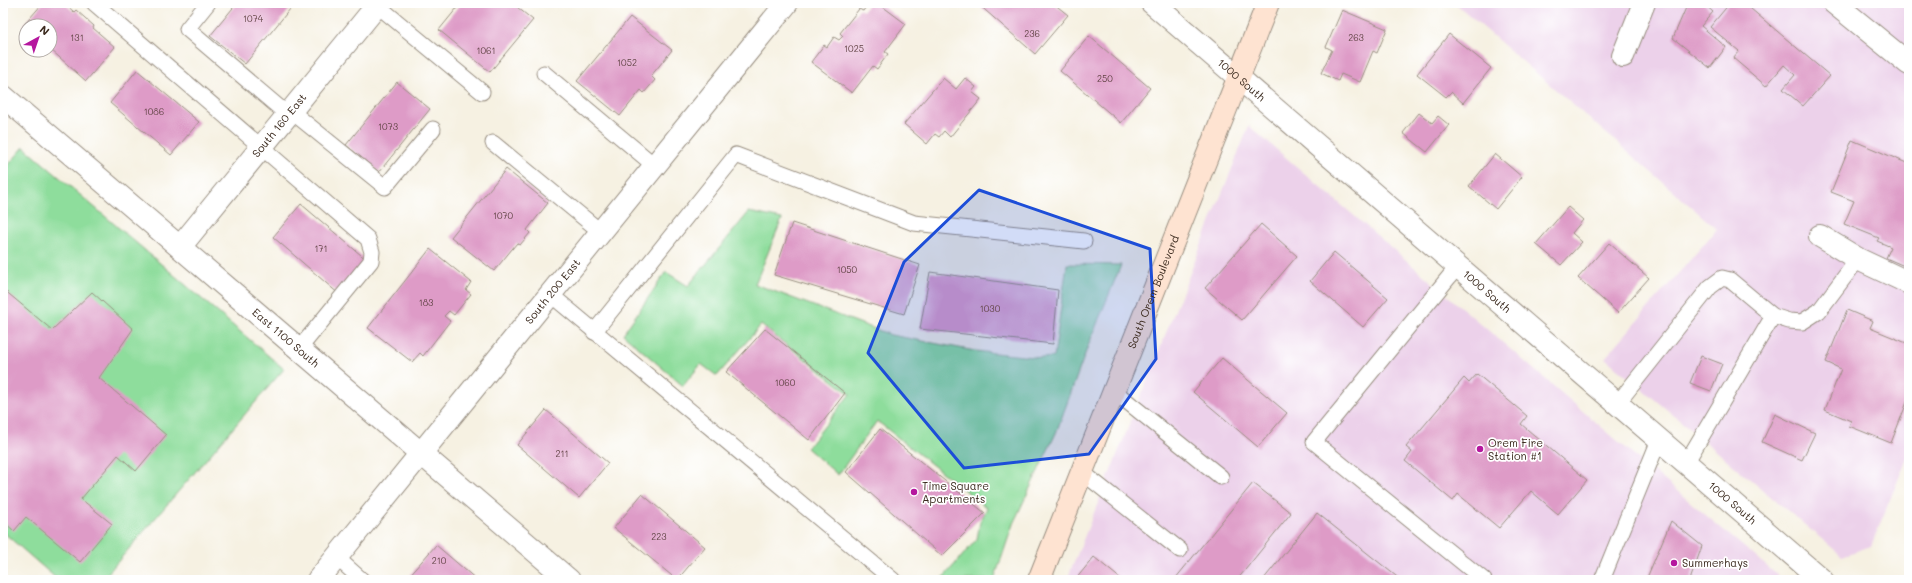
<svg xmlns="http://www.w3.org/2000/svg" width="1912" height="583" font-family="Mali,sans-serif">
<rect width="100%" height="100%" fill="#fff"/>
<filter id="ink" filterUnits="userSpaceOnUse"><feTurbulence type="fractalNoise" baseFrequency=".025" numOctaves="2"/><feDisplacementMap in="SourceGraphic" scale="8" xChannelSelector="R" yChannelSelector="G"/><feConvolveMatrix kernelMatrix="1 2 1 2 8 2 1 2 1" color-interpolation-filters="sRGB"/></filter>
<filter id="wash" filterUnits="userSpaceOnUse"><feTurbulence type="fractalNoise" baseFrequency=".012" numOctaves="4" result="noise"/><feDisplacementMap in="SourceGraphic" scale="16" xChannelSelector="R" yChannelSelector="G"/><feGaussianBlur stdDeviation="0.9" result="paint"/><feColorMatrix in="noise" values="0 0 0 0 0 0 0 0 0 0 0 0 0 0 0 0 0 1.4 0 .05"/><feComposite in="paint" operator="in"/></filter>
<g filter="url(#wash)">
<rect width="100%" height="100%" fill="#f6f1e2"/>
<g fill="#ecd1ea">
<polygon points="1455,3 1909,3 1909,453 1871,546 1842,556 1605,358 1717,229"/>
<polygon points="1249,126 1633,454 1783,580 1067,580"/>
</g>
<g fill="#8edd9c" stroke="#64845d">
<polygon points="24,147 284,369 102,580 58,580 3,532 3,171"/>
<polygon points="749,212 782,219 755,284 891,335 975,351 1042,358 1054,357 1067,264 1121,265 1088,346 1056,433 1013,524 994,580 941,580 977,539 980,522 987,508 877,421 838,475 807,448 850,394 761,325 717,376 701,364 683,386 623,334 666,272 688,286"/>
</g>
<g id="blocks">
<g fill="#de9bc7">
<polygon points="43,3 64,3 74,12 76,10 94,26 93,28 115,47 86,81 50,49 50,26 26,26 26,28 23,26"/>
<polygon points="237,3 295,3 245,64 210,36"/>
<polygon points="461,3 512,3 533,20 490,72 439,30"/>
<polygon points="869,3 878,3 906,24 885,52 888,54 877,69 873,66 852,93 811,62 824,45 827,47 834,37 839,40 843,36 840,33 859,9 863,11"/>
<polygon points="977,3 1053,3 1068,15 1035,54"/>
<polygon points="1688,3 1703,3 1713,12 1701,26 1726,47 1710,68 1673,38"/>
<polygon points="1730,3 1744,3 1830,76 1803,106 1783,89 1795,75 1784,65 1766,86 1733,58 1739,51 1710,27"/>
<polygon points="1342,10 1387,29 1377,53 1373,51 1360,82 1341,74 1338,81 1321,73 1332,50 1326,47"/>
<polygon points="630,17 672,50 651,76 655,80 644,93 641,90 620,116 577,81"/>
<polygon points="1449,34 1491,68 1463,103 1451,92 1446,97 1417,74"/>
<polygon points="1089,36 1150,88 1121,123 1060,71"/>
<polygon points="137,70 199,122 171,155 110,103"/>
<polygon points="943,78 956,89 965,78 976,87 972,92 981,99 950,137 944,131 939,137 935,134 927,144 904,124"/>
<polygon points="397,82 430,109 379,172 346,145"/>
<polygon points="1419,113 1432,123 1438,116 1449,125 1427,152 1403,133"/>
<polygon points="1852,140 1909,164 1909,268 1886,258 1891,247 1877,241 1879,238 1844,224 1854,201 1831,192"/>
<polygon points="1495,154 1522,177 1496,209 1469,186"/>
<polygon points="506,169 548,203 527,230 530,233 520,245 517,243 494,271 451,237"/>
<polygon points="301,204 368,261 340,295 273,237"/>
<polygon points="1568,207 1583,220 1572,233 1582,242 1561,265 1536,244"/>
<polygon points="792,223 920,265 904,314 774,275"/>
<polygon points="1261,224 1297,256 1242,320 1205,288"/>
<polygon points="1609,243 1649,278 1618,313 1578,278"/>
<polygon points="430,249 471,282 466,290 471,294 454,315 449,311 444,316 450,321 423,356 420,353 412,362 368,328"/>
<polygon points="1334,252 1388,298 1363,327 1310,281"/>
<polygon points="930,272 1058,290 1053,344 920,329"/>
<polygon points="3,289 52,330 92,292 133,329 99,378 166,435 136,471 118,455 81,499 112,524 80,562 26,517 14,531 3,521"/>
<polygon points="1847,310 1873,321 1870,328 1909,344 1909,397 1891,443 1849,426 1851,421 1825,410 1841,369 1826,362"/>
<polygon points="765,329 845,393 809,440 726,372"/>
<polygon points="1701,356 1722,364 1711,391 1690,383"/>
<polygon points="1222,358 1287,413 1258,447 1193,392"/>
<polygon points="1477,374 1527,416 1521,424 1587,480 1558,514 1531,491 1499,528 1458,494 1453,501 1405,461 1412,452 1406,447 1464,378 1469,383"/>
<polygon points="546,410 608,463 579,498 517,445"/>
<polygon points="1775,414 1815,433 1802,460 1762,442"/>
<polygon points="880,429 985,513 942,556 846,472"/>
<polygon points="1253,483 1291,513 1237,580 1177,580 1175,579"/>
<polygon points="642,494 705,547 677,580 614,528"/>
<polygon points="1317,513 1401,580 1263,580"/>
<polygon points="1671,521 1702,546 1690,580 1646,580"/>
<polygon points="436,545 477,580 411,580 408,577"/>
<polygon points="1094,557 1122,580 1075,580"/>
</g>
</g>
</g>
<g filter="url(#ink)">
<use href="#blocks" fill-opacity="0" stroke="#988e80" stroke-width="1"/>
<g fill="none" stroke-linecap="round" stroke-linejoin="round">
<g stroke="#988e80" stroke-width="17">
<g id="lane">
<polyline points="94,3 368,239 372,252 371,261 299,349"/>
<polyline points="208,3 187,29 288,115"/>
<polyline points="377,5 482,92"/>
<polyline points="544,73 655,166"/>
<polyline points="291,111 385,187 433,129"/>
<polyline points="493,143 601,232"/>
<polyline points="1458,266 1314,442 1484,580"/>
<polyline points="550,294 893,580"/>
<polyline points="594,332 736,155 914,223 1084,241"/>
<polyline points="1114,391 1221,477"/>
<polyline points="1617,404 1710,287 1722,278 1730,280 1773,316 1789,321 1802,322 1819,311 1858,259"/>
<polyline points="1686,463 1773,316"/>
<polyline points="1082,472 1180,550"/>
<polyline points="336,557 362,580"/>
<polyline points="1602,580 1659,440"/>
</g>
</g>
<g stroke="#988e80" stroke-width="24">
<g id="street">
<path id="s1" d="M1152,3l670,577"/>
<polyline points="1834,3 1909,64"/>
<polyline points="1623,56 1644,3"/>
<path id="s2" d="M3,96l566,484"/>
<polyline points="1820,236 1858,259 1909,283"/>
<path id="s3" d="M180,247l199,-244"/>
<path id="s4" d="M318,580l469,-577"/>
</g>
</g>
<g stroke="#988e80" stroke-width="24">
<g id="secondary">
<path id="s5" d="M1039,580l229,-577"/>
</g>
</g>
<use href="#lane" stroke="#fff" stroke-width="15"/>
<use href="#street" stroke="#fff" stroke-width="22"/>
<use href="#secondary" stroke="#fee3d1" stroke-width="22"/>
</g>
</g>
<path fill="#1d4ed8" fill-opacity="0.2" stroke="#1d4ed8" stroke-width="3" stroke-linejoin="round" d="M979,190l171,59 6,110 -67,95 -125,14 -96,-115 36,-91z"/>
<g fill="#b5179e" stroke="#fff" stroke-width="1.5">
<circle cx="1480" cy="449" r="4"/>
<circle cx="914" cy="492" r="4"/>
<circle cx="1674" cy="563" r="4"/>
</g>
<g text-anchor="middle" stroke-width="3.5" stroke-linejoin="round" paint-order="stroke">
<g font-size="9" fill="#644648">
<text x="253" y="22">1074</text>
<text x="1032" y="37">236</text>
<text x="77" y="41">131</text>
<text x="1356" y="41">263</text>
<text x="854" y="52">1025</text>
<text x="486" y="54">1061</text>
<text x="627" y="66">1052</text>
<text x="1105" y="82">250</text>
<text x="154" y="115">1086</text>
<text x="388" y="130">1073</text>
<text x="503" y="219">1070</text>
<text x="321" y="252">171</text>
<text x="847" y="273">1050</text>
<text x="426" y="306">183</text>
<text x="990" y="312">1030</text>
<text x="785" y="386">1060</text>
<text x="562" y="457">211</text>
<text x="659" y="540">223</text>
<text x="439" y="564">210</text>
</g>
<g font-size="11" fill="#3b2a1e" stroke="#fff">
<text dy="4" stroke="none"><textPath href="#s1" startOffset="118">1000 South</textPath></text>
<text dy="4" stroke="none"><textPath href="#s3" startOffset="157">South 160 East</textPath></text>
<text dy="4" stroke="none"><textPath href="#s5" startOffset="310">South Orem Boulevard</textPath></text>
<text dy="4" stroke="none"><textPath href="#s1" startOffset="442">1000 South</textPath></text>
<text dy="4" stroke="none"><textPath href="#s4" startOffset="372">South 200 East</textPath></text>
<text dy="4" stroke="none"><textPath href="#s2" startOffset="372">East 1100 South</textPath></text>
<text dy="4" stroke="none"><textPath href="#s1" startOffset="766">1000 South</textPath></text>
</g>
<g font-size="11" fill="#3b2a1e" stroke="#fff" text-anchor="start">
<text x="1488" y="447">Orem Fire<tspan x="1488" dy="13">Station #1</tspan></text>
<text x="922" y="490">Time Square<tspan x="922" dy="13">Apartments</tspan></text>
<text x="1682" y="567">Summerhays</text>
</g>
</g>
<rect width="1912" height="583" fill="none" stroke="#fff" stroke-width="16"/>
<g transform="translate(38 38) rotate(40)"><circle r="19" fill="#ffffff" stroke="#b1aaa5"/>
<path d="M0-3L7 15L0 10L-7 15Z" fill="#b5179e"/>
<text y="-6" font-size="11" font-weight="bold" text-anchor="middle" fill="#3b2a1e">N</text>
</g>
</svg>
